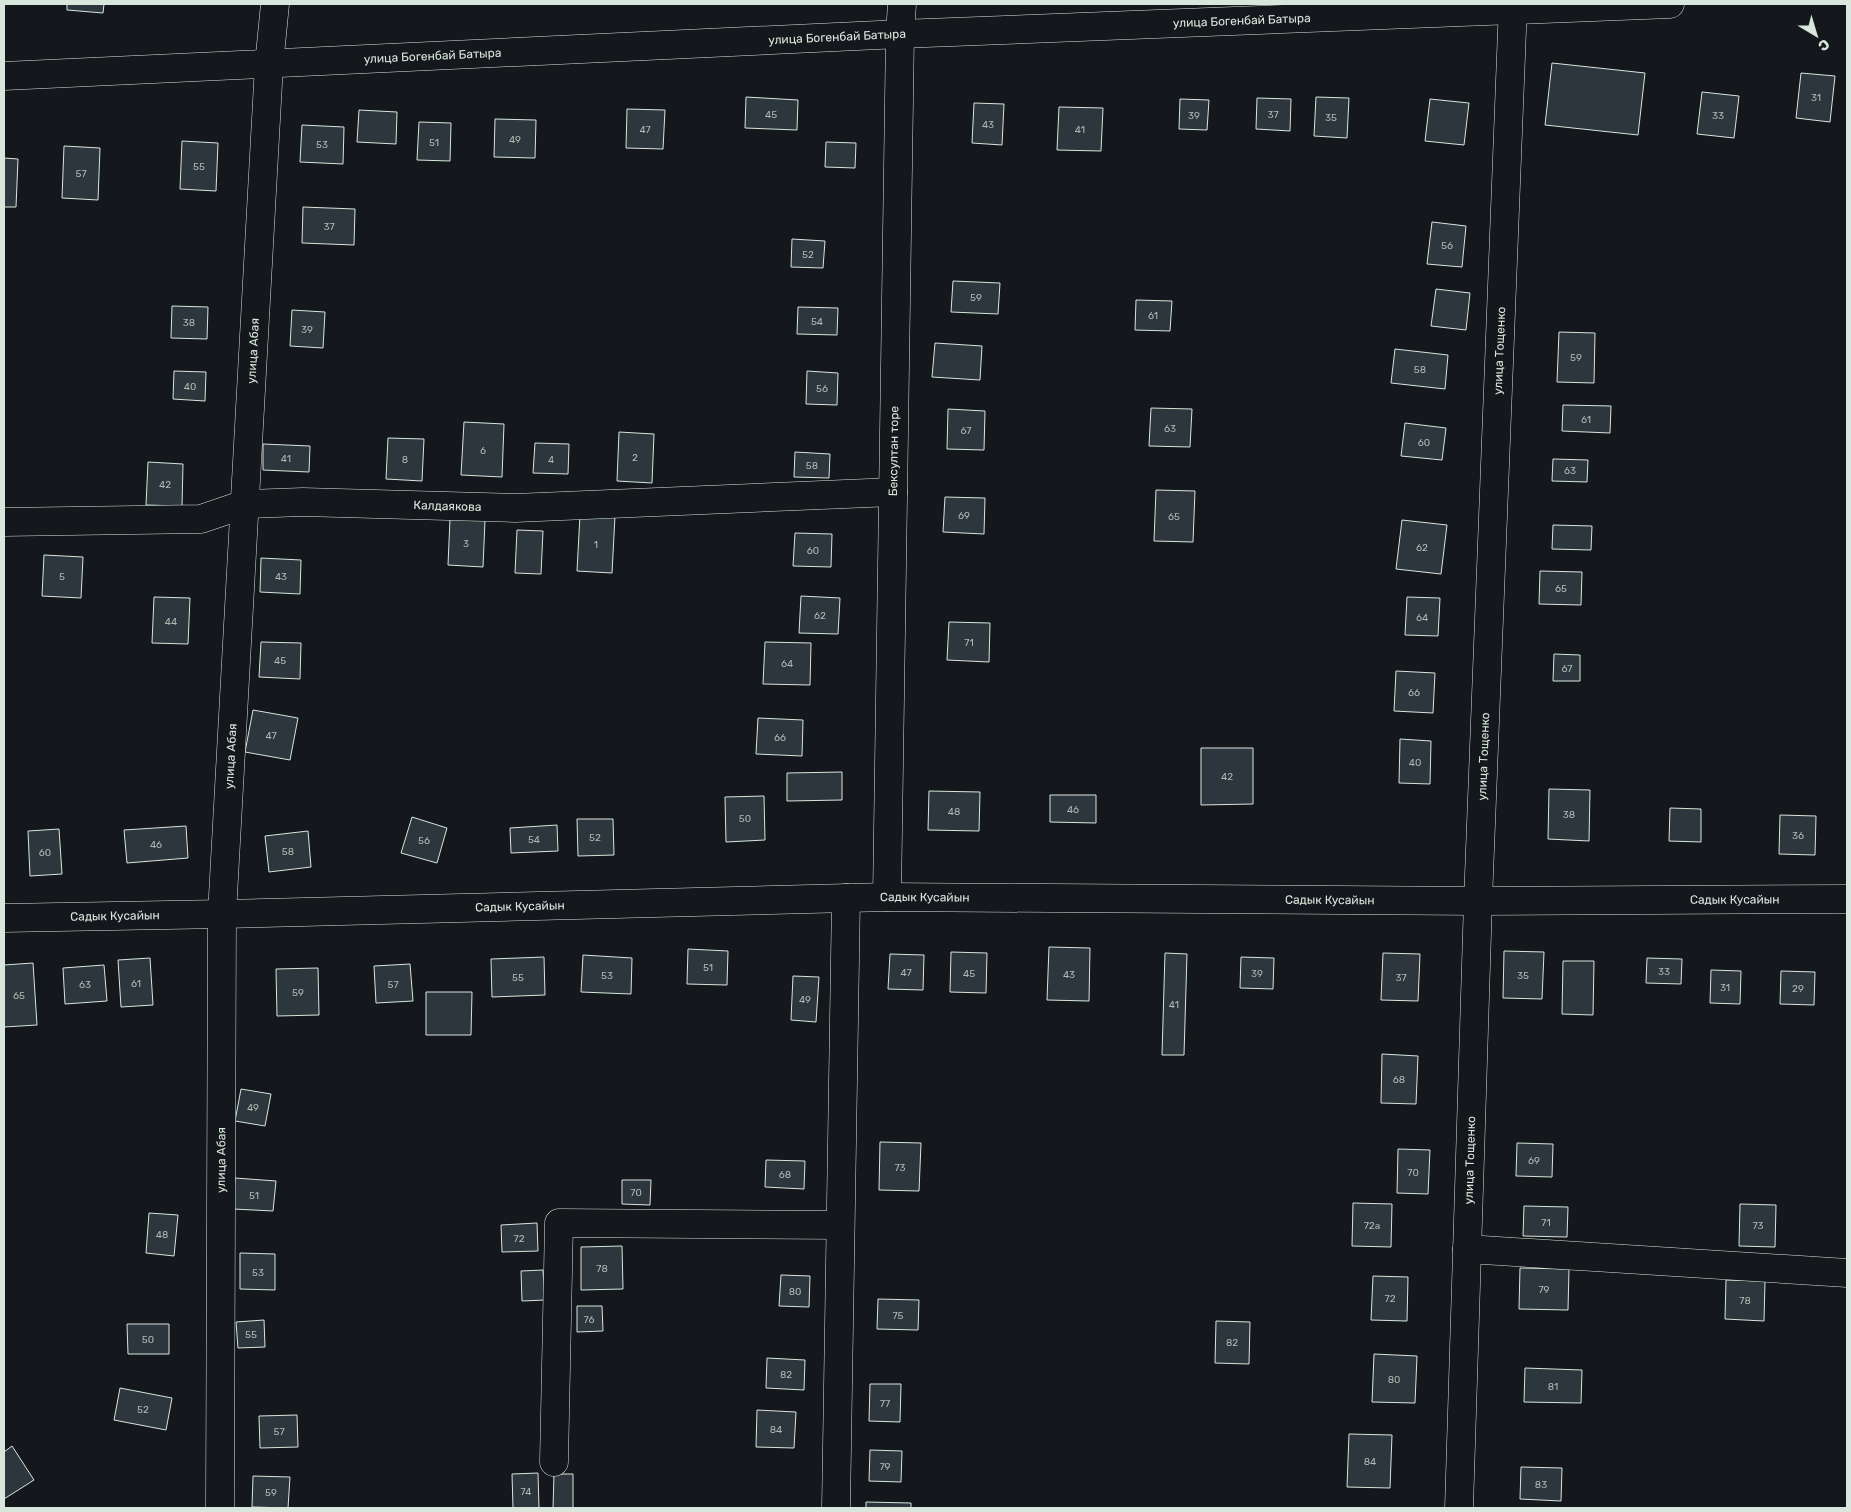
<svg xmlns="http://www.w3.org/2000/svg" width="1851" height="1512" font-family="Rubik,sans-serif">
<rect width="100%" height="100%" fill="#14181c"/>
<g fill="#2c363c" stroke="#d8e6dc">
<polygon points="67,4 104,4 103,13 67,10"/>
<polygon points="1552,63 1645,73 1638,135 1545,125"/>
<polygon points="1801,73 1835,76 1830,122 1796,118"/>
<polygon points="1702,92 1739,96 1734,138 1697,134"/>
<polygon points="746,97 798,100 797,130 745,128"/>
<polygon points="1316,97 1349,98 1347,138 1314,136"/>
<polygon points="1257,98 1291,99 1290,131 1256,129"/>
<polygon points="1180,99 1209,100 1207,130 1179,129"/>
<polygon points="1430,99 1469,103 1464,145 1425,141"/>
<polygon points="974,103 1004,104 1002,145 972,143"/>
<polygon points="1059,107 1103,108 1101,151 1057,150"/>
<polygon points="627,109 665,110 663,149 626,148"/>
<polygon points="359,110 397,112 396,144 357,142"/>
<polygon points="495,119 536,120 535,158 494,157"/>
<polygon points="419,122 451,123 450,161 417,160"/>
<polygon points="302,125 344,127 343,164 300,162"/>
<polygon points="182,141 218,143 216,191 180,189"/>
<polygon points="826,142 856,143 855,168 825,167"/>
<polygon points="64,146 100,148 98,200 62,198"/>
<polygon points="4,158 18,159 16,207 4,207"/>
<polygon points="303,207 355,209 354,245 302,243"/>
<polygon points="1432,222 1466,226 1462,267 1427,264"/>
<polygon points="792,239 825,241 823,268 791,267"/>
<polygon points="953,281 1000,283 998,314 951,312"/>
<polygon points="1436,289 1470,293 1466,330 1431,326"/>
<polygon points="1136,300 1172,301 1170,331 1135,330"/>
<polygon points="172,306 208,307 207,339 171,338"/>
<polygon points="798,307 838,308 837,335 797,334"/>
<polygon points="292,310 325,312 323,348 290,346"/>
<polygon points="1559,332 1595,333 1594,383 1557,382"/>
<polygon points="935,343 982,346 980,380 932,377"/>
<polygon points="1395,349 1448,355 1445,389 1391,383"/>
<polygon points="174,371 206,372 205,401 173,399"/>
<polygon points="807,371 838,373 837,405 806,404"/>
<polygon points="1563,405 1611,406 1610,433 1562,431"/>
<polygon points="1151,408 1192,409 1190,447 1149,446"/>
<polygon points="948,409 985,411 984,450 947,449"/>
<polygon points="464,422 504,424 502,477 461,475"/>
<polygon points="1405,423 1446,428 1442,460 1401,456"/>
<polygon points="619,432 654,434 652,483 617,481"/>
<polygon points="388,438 424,439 422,481 386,479"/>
<polygon points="535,443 569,444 568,474 533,473"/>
<polygon points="263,444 310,446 309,472 263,470"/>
<polygon points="795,452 830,454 829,478 794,477"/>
<polygon points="1553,459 1588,460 1587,482 1552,481"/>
<polygon points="148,462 183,464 182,506 146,505"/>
<polygon points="1156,490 1195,491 1193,542 1154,541"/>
<polygon points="945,497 985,498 984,534 943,532"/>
<polygon points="580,515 615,516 612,573 577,571"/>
<polygon points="450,519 485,520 483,567 448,565"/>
<polygon points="1402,520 1447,525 1441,574 1396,569"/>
<polygon points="1553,525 1592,526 1591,550 1552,549"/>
<polygon points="517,530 543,531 541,574 515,573"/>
<polygon points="795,533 832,534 831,567 793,566"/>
<polygon points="44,555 83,557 81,598 42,596"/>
<polygon points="261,558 301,560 300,594 260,592"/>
<polygon points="1540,571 1582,572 1581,605 1539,604"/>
<polygon points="801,596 840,598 838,634 799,633"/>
<polygon points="154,597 190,598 188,644 152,643"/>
<polygon points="1407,597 1440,598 1438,636 1405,635"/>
<polygon points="949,622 990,623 989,662 947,660"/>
<polygon points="261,642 301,643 300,679 259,677"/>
<polygon points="765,642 811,643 810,685 763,684"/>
<polygon points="1554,654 1580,655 1580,681 1553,681"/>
<polygon points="1396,671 1435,673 1433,713 1394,711"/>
<polygon points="253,710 298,718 290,760 245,752"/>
<polygon points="758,718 803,720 802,756 756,754"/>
<polygon points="1400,739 1431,741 1430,784 1399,783"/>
<polygon points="1201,748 1253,748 1253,804 1201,805"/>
<polygon points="842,772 842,800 787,801 787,773"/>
<polygon points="1549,789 1590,790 1589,841 1548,839"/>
<polygon points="929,791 980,792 979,831 928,830"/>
<polygon points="1050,795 1096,795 1096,823 1050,822"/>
<polygon points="764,796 765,840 726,842 725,797"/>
<polygon points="1670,808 1701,809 1701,842 1669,841"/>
<polygon points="1780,815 1816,816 1815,855 1779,854"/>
<polygon points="412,817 447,828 437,863 401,853"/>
<polygon points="577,819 613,819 614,855 578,856"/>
<polygon points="557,825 558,851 511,853 510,828"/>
<polygon points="186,826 188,858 127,863 124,830"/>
<polygon points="59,829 62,874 30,876 28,831"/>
<polygon points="308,831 311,867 269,872 265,836"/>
<polygon points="1049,947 1090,948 1089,1001 1047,1000"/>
<polygon points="688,949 728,951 727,985 687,984"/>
<polygon points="1504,951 1544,952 1542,999 1503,998"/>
<polygon points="951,952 987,953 986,993 950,992"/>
<polygon points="1165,953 1187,954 1184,1055 1162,1055"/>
<polygon points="1383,953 1420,954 1418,1001 1381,1000"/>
<polygon points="890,954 924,955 923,990 888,989"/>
<polygon points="583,955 632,958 631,994 581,992"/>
<polygon points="544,957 545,995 492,997 491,959"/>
<polygon points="1241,957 1274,958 1273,989 1240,988"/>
<polygon points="150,958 153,1005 121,1007 118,960"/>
<polygon points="1647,958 1682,959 1681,984 1646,983"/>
<polygon points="1563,961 1594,961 1593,1015 1562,1014"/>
<polygon points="33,963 37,1025 4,1027 4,965"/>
<polygon points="410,964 413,1001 376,1003 374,966"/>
<polygon points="104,965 107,1001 65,1004 63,968"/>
<polygon points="318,968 319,1015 277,1016 276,969"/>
<polygon points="1711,970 1741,971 1740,1004 1710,1003"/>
<polygon points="1781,971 1815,972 1814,1005 1780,1004"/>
<polygon points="793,976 819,977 816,1022 791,1020"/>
<polygon points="426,992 472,992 471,1035 426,1035"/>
<polygon points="1382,1054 1418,1056 1416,1104 1381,1103"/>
<polygon points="241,1089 271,1094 265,1126 235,1121"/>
<polygon points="880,1142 921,1143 919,1191 879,1190"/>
<polygon points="1517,1143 1553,1144 1552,1177 1516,1176"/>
<polygon points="1398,1149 1430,1150 1428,1194 1397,1193"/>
<polygon points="766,1160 805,1161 804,1189 765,1187"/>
<polygon points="235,1178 276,1181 273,1211 233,1209"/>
<polygon points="622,1180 651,1180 650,1205 622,1204"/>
<polygon points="1353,1203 1392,1204 1391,1247 1352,1246"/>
<polygon points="1740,1204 1776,1205 1775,1247 1739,1246"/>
<polygon points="1524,1206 1568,1207 1567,1237 1523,1236"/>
<polygon points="149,1213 178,1215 174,1256 146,1253"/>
<polygon points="537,1223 538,1251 502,1252 501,1225"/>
<polygon points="622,1246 623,1289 581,1290 581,1247"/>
<polygon points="240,1253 275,1254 275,1290 240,1289"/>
<polygon points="1520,1268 1569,1269 1568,1310 1519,1309"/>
<polygon points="543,1270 545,1300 522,1301 521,1271"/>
<polygon points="781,1275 810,1276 809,1307 779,1306"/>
<polygon points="1373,1276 1408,1277 1407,1321 1371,1320"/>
<polygon points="1726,1280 1765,1281 1764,1321 1725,1319"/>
<polygon points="878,1299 919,1300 918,1330 877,1329"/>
<polygon points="577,1306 602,1306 603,1331 577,1332"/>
<polygon points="264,1320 265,1347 238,1348 236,1322"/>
<polygon points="1216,1321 1250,1322 1249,1364 1215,1363"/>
<polygon points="127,1324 169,1324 169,1354 128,1354"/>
<polygon points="1374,1354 1417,1356 1415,1403 1372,1402"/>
<polygon points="767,1358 805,1360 804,1390 766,1388"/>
<polygon points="1525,1368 1582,1370 1581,1403 1524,1402"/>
<polygon points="870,1384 901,1384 900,1422 869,1421"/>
<polygon points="120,1388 172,1398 166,1430 114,1420"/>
<polygon points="757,1410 796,1412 794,1448 756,1447"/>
<polygon points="297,1415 298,1447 260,1448 259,1416"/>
<polygon points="1349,1434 1392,1435 1390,1488 1347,1487"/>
<polygon points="12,1446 34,1480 4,1499 4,1452"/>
<polygon points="870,1450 902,1451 901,1482 869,1481"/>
<polygon points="1521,1467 1562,1468 1561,1501 1520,1499"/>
<polygon points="538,1473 539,1508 513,1508 512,1474"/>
<polygon points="554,1474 573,1474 573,1508 553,1508"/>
<polygon points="253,1476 290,1477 288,1508 252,1507"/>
<polygon points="866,1502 911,1503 911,1508 866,1508"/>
</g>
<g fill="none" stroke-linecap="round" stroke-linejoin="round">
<g stroke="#d8e6dc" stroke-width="29">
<g id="minor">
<path id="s1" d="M4,76l896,-42 770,-30"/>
<path id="s2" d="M4,522l197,-3 44,-15 58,-2 212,6 378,-16"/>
<path id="s3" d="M887,897l13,-863 2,-30"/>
<path id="s4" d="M4,918l218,-4 665,-17 591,4 369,-2"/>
<polyline points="1467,1249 1847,1273"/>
<polyline points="554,1462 559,1223 840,1225"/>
<path id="s5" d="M220,1508l2,-594 47,-849 6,-61"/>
<polyline points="836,1508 846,898"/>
<path id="s6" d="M1459,1508l19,-607 35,-897"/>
</g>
</g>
<use href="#minor" stroke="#14181c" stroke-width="28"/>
</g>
<g text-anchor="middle" stroke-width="4" stroke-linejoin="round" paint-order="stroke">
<g font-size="10" fill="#adbab4">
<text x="1816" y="101">31</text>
<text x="771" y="118">45</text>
<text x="1273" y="118">37</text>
<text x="1194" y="119">39</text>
<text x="1718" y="119">33</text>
<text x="1331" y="121">35</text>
<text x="988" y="128">43</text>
<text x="645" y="133">47</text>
<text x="1080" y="133">41</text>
<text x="515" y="143">49</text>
<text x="434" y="146">51</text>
<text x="322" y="148">53</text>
<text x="199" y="170">55</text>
<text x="81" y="177">57</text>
<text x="329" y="230">37</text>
<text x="1447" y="249">56</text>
<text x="808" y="258">52</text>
<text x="976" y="301">59</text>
<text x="1153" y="319">61</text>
<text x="817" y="325">54</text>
<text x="189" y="326">38</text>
<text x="307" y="333">39</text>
<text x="1576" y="361">59</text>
<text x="1420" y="373">58</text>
<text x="190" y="390">40</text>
<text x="822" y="392">56</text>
<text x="1586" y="423">61</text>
<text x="1170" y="432">63</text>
<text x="966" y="434">67</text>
<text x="1424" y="446">60</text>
<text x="483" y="454">6</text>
<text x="635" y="461">2</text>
<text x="286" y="462">41</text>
<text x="405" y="463">8</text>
<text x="551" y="463">4</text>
<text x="812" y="469">58</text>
<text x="1570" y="474">63</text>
<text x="165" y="488">42</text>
<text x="964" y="519">69</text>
<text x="1174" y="520">65</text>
<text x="466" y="547">3</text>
<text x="596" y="548">1</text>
<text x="1422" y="551">62</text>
<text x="813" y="554">60</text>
<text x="62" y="580">5</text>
<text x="281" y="580">43</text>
<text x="1561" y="592">65</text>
<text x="820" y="619">62</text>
<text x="1422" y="621">64</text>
<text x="171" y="625">44</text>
<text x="969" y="646">71</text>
<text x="280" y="664">45</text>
<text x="787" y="667">64</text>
<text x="1567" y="672">67</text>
<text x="1414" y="696">66</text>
<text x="271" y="739">47</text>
<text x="780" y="741">66</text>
<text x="1415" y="766">40</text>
<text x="1227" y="780">42</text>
<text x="1073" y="813">46</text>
<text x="954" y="815">48</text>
<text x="1569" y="818">38</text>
<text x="745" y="822">50</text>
<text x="1798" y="839">36</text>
<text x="595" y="841">52</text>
<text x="534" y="843">54</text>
<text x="424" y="844">56</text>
<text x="156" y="848">46</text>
<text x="288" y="855">58</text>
<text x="45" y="856">60</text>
<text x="708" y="971">51</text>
<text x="1664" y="975">33</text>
<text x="906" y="976">47</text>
<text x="969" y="977">45</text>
<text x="1257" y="977">39</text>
<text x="1069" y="978">43</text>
<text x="607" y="979">53</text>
<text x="1523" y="979">35</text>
<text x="518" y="981">55</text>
<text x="1401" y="981">37</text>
<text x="136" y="987">61</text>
<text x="85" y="988">63</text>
<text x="393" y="988">57</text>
<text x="1725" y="991">31</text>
<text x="1798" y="992">29</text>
<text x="298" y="996">59</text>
<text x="19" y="999">65</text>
<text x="805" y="1003">49</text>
<text x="1174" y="1008">41</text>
<text x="1399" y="1083">68</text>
<text x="253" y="1111">49</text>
<text x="1534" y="1164">69</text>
<text x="900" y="1171">73</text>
<text x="1413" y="1176">70</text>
<text x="785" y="1178">68</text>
<text x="636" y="1196">70</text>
<text x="254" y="1199">51</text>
<text x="1546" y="1226">71</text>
<text x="1372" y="1229">72а</text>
<text x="1758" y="1229">73</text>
<text x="162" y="1238">48</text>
<text x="519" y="1242">72</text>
<text x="602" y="1272">78</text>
<text x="258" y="1276">53</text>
<text x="1544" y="1293">79</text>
<text x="795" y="1295">80</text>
<text x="1390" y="1302">72</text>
<text x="1745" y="1304">78</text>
<text x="898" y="1319">75</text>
<text x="589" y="1323">76</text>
<text x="251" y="1338">55</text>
<text x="148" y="1343">50</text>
<text x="1232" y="1346">82</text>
<text x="786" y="1378">82</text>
<text x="1394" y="1383">80</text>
<text x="1553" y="1390">81</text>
<text x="885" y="1407">77</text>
<text x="143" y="1413">52</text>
<text x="776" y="1433">84</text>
<text x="279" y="1435">57</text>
<text x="1370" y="1465">84</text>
<text x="885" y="1470">79</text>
<text x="1541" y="1488">83</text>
<text x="526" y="1495">74</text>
<text x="271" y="1496">59</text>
</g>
<g font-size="12" fill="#d8e6dc" stroke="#14181c">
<text dy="4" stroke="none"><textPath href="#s1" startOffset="1239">улица Богенбай Батыра</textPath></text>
<text dy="4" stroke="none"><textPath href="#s1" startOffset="834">улица Богенбай Батыра</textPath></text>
<text dy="4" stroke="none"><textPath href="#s1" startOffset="429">улица Богенбай Батыра</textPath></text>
<text dy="4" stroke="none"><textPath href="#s5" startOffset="1158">улица Абая</textPath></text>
<text dy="4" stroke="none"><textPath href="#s6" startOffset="1158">улица Тощенко</textPath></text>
<text dy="4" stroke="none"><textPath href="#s3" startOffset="446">Бексултан торе</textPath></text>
<text dy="4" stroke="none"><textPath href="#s2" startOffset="446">Калдаякова</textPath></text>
<text dy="4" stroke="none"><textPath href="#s5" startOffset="752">улица Абая</textPath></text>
<text dy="4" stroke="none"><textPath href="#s6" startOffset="752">улица Тощенко</textPath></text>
<text dy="4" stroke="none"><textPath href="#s4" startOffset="921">Садык Кусайын</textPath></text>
<text dy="4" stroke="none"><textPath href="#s4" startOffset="1326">Садык Кусайын</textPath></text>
<text dy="4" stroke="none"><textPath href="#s4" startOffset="1731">Садык Кусайын</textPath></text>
<text dy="4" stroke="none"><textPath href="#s4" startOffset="516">Садык Кусайын</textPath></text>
<text dy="4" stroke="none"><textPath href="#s4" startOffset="111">Садык Кусайын</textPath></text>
<text dy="4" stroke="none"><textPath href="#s5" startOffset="348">улица Абая</textPath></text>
<text dy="4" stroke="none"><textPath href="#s6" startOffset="348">улица Тощенко</textPath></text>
</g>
</g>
<rect width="1851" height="1512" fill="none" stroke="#d8e6dc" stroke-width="10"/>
<g transform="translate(1816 35) rotate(142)" stroke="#14181c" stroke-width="4" paint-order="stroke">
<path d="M0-4L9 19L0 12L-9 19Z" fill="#d8e6dc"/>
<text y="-8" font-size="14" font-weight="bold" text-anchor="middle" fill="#d8e6dc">С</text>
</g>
</svg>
